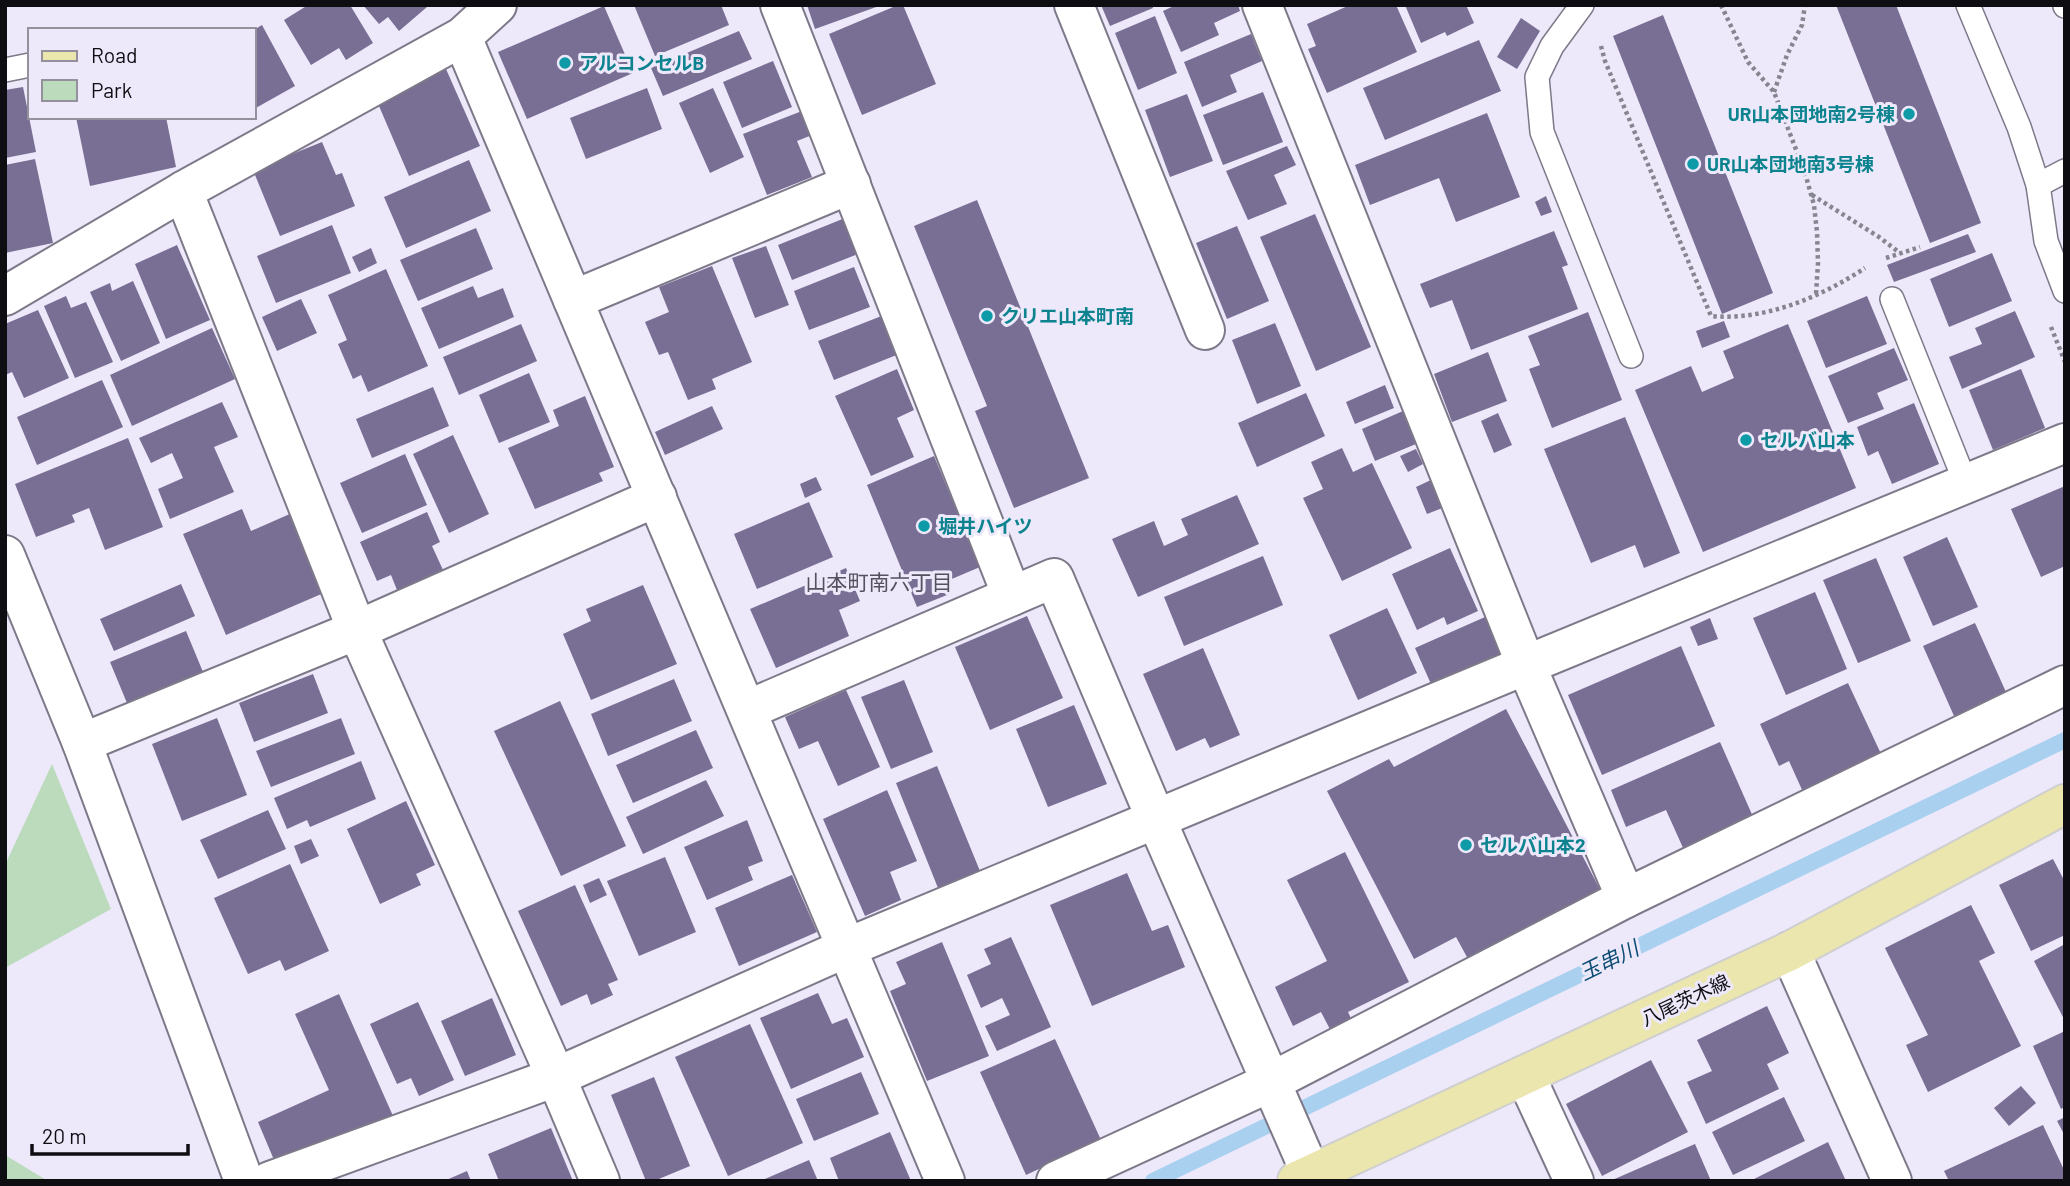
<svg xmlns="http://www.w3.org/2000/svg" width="2070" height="1186" font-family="Barlow,'Noto Sans JP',sans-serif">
<rect width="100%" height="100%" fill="#ede9fa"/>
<g fill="#bbdbbc">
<polygon points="52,764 111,909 5,968 5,865"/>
<polygon points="5,1155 48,1181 5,1181"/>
</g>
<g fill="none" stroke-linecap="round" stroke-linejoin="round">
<polyline stroke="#aad0f0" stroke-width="16" points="1153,1181 2065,740"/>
</g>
<g fill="#796e94">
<polygon points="308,5 350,5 373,43 346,60 339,48 311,65 284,20"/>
<polygon points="363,5 426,5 427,7 399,31 388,17 379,24"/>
<polygon points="634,5 721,5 729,25 655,56"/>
<polygon points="807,5 879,5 879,6 815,29"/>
<polygon points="898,5 903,5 936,84 862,115 829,34"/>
<polygon points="1101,5 1152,5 1153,8 1110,26"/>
<polygon points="1176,5 1238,5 1240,11 1214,23 1219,35 1181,52 1163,11"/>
<polygon points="1350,5 1396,5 1417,52 1327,93 1308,49 1316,46 1307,24"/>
<polygon points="1405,5 1466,5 1474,23 1447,36 1445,32 1421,43"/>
<polygon points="1836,5 1896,5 1981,223 1930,243"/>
<polygon points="604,6 633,73 527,119 498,52"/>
<polygon points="1663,15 1773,293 1722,314 1613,36"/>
<polygon points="1155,16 1177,73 1138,90 1115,33"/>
<polygon points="1521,18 1540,31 1517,69 1497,57"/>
<polygon points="262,25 295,86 254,109 254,30"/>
<polygon points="739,31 752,59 663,96 651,68"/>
<polygon points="1251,34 1262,61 1230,75 1237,92 1202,107 1184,62"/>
<polygon points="1479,40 1501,91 1385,140 1363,88"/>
<polygon points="773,61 792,107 742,128 723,82"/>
<polygon points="446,69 480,146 409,176 376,99"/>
<polygon points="23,87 36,152 5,158 5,90"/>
<polygon points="647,88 662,129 586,159 570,118"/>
<polygon points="713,88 744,157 710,173 679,103"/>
<polygon points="1263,92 1283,142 1223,165 1203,115"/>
<polygon points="1187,94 1213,161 1170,177 1145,110"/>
<polygon points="802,111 812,135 797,141 812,177 767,195 743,134"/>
<polygon points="1487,113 1520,197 1456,222 1439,178 1370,205 1355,165"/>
<polygon points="76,117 166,117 176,167 90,186"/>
<polygon points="322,142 336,175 342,173 355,206 280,236 253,170"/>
<polygon points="1287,146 1296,165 1274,175 1287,204 1248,220 1226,171"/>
<polygon points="35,159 53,243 5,253 5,165"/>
<polygon points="469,160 491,211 406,248 384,197"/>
<polygon points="1546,196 1552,212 1541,216 1535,202"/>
<polygon points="977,200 1089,478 1014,508 975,411 987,406 914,226"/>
<polygon points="1315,214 1371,347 1316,371 1260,237"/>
<polygon points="845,218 858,254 792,280 778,245"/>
<polygon points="332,225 351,273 276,303 257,256"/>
<polygon points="1237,226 1269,301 1227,319 1196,243"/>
<polygon points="476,228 493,269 418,301 400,260"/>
<polygon points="1554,231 1568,265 1562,267 1578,309 1471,350 1452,300 1430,308 1420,284"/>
<polygon points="1968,234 1976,252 1894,282 1887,265"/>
<polygon points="177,245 210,320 166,339 135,264"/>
<polygon points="766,246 789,305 755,318 732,258"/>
<polygon points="371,248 377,263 359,272 352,257"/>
<polygon points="1992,253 2012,301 1949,327 1930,279"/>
<polygon points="712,266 752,362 712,379 716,389 688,400 668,352 659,355 645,322 669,312 659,287"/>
<polygon points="854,267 870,307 809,330 794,291"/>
<polygon points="386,269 428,366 368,392 361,375 353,379 338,344 347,340 328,295"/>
<polygon points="133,281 160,343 121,361 90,292 110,283 112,291"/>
<polygon points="473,286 478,298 503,288 514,317 439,349 421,308"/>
<polygon points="66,296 71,308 86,302 113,362 75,378 44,306"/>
<polygon points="1867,296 1887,344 1826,368 1807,321"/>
<polygon points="301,299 317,333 277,351 262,317"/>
<polygon points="38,310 69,378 24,398 12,372 5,375 5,324"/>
<polygon points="2015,311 2035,357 1962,389 1949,357 1982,344 1975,328"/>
<polygon points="1588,312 1622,400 1552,428 1529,369 1540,365 1528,336"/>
<polygon points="884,315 899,354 834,380 818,341"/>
<polygon points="1724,321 1730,337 1702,348 1696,331"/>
<polygon points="1275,323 1301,386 1257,404 1232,340"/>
<polygon points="521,324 537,361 459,395 443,357"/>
<polygon points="1788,324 1856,488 1703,552 1635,390 1691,366 1702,392 1734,378 1723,351"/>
<polygon points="212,328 235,379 132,426 110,375"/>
<polygon points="1894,348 1908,380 1877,393 1884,409 1848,423 1828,376"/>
<polygon points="1488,352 1507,401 1452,422 1434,374"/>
<polygon points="897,369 914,410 897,418 914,457 871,476 835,396"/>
<polygon points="2021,369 2045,428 1993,450 1969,390"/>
<polygon points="529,373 550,422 499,443 479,395"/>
<polygon points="102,380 123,427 37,465 17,417"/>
<polygon points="1385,385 1394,408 1355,424 1346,402"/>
<polygon points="433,387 449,426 372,458 356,419"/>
<polygon points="1306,393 1325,436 1257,467 1238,423"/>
<polygon points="585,396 614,467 599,473 603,481 535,509 508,448 559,426 553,410"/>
<polygon points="222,402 238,437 214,447 234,492 170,519 158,489 183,478 172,453 151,463 139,438"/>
<polygon points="1914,403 1939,464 1892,484 1878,451 1868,456 1857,427"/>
<polygon points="712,406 723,429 665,455 655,432"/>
<polygon points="1403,411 1416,444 1375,461 1362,429"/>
<polygon points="1498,413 1512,445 1494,453 1481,421"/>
<polygon points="1625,417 1680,553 1644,568 1635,545 1591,563 1544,449"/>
<polygon points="453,435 489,514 449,533 413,454"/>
<polygon points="128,438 163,527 105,550 89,508 72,515 75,522 36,537 15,484"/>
<polygon points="1342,448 1353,472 1372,463 1412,548 1342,581 1303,498 1323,489 1311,462"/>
<polygon points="1416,449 1423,464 1408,472 1400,456"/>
<polygon points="405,454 427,505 362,533 340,483"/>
<polygon points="934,456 980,567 947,581 952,593 917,607 867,485"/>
<polygon points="816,477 822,490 805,498 800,484"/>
<polygon points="1433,479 1445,507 1427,514 1416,487"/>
<polygon points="2065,486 2065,566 2041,577 2011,509"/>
<polygon points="1237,495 1259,544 1138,597 1112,539 1154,521 1164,546 1188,535 1181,519"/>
<polygon points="809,502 833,557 757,589 734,534"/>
<polygon points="242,509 251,531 292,513 326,592 226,635 183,534"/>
<polygon points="427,512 440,542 432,546 443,570 397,590 391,575 377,581 360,542"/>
<polygon points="1947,537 1978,607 1933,626 1903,557"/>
<polygon points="1450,548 1478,611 1447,625 1444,617 1417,630 1392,574"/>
<polygon points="1263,556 1283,605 1184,646 1164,597"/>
<polygon points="1876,558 1911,641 1858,663 1823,580"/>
<polygon points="846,568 860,601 839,610 849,636 776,668 750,609"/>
<polygon points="181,584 195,616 114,651 100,619"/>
<polygon points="643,585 677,664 591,700 563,634 591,621 586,609"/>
<polygon points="1815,592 1847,669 1786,695 1753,618"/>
<polygon points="1387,608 1417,673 1358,700 1329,635"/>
<polygon points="1027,616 1063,698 990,730 955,647"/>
<polygon points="1485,617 1501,654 1431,684 1415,648"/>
<polygon points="1710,618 1718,639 1698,646 1690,627"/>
<polygon points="1975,623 2010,701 1958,725 1923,646"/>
<polygon points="186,631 203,672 127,703 110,662"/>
<polygon points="1681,646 1715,726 1602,775 1568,695"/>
<polygon points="1203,648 1240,735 1210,748 1205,738 1176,751 1143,674"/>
<polygon points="313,674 328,713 254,742 239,703"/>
<polygon points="674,679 692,721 608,756 591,714"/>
<polygon points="904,680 933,752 891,769 861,697"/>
<polygon points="1848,683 1882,756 1803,792 1789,761 1779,766 1760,724"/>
<polygon points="846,690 880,767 838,786 818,741 799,749 785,717"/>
<polygon points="560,701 626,846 561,876 494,731"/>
<polygon points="1074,705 1107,784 1048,807 1016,729"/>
<polygon points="1506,709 1605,899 1473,968 1456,937 1414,959 1327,791 1389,759 1394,767"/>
<polygon points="217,718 247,795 182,821 152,744"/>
<polygon points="341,718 355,754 271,787 256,751"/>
<polygon points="696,730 713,768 633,803 616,765"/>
<polygon points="1720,742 1754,819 1684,850 1666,810 1626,827 1611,790"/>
<polygon points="361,761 376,799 310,827 307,820 287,829 274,798"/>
<polygon points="937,766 982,876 940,893 896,783"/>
<polygon points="706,780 724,816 643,854 626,817"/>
<polygon points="887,790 917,861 890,872 901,900 865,916 823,819"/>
<polygon points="406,801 435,865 416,874 421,885 380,904 347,829"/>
<polygon points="268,810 286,849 218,879 200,840"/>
<polygon points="747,820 763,861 748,867 753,880 707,900 684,847"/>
<polygon points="311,839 319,856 301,864 294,846"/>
<polygon points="1345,852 1409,982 1348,1012 1354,1025 1333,1035 1321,1012 1293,1026 1275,987 1327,961 1287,880"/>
<polygon points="665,857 696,932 639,956 607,881"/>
<polygon points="2053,859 2065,882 2065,935 2031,951 1999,885"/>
<polygon points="290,864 329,951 285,971 280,960 248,974 214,898"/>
<polygon points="1127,873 1152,931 1168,925 1185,967 1092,1006 1050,905"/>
<polygon points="792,875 817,932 739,966 715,908"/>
<polygon points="599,878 607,895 590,903 583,885"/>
<polygon points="575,885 618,980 608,984 613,995 591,1005 587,994 561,1006 518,911"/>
<polygon points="1971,905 1995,953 1979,961 2021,1046 1928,1092 1906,1045 1928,1035 1885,948"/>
<polygon points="1011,937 1051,1027 997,1051 985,1026 1010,1015 1002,998 981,1008 967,975 991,964 984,949"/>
<polygon points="942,942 989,1056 927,1081 890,991 906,984 896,962"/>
<polygon points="2065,944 2065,1021 2034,961"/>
<polygon points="818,993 832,1024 847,1018 864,1057 791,1089 760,1018"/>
<polygon points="339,994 393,1116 277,1167 258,1122 329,1090 295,1014"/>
<polygon points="492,998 516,1055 465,1076 441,1021"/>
<polygon points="418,1002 454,1080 419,1096 411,1078 397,1084 370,1024"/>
<polygon points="1767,1006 1789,1053 1767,1064 1779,1089 1706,1124 1687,1082 1712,1071 1697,1040"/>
<polygon points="750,1024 803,1143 728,1176 675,1057"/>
<polygon points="2065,1031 2065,1107 2061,1109 2033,1046"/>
<polygon points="1055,1039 1101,1140 1026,1175 980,1072"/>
<polygon points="1651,1060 1688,1132 1602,1176 1566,1104"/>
<polygon points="861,1072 879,1114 814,1141 796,1099"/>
<polygon points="654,1077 690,1166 654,1181 646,1181 611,1095"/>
<polygon points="2021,1086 2036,1103 2009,1126 1994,1108"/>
<polygon points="1784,1097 1805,1141 1733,1175 1712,1132"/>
<polygon points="2065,1117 2065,1136 2057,1121"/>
<polygon points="2043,1125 2065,1172 2065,1181 1949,1181 1944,1171"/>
<polygon points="551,1128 573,1181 499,1181 488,1154"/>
<polygon points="890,1132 911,1181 839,1181 830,1158"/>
<polygon points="1828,1142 1846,1181 1750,1181"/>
<polygon points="1695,1144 1711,1181 1610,1181"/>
<polygon points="809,1160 818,1181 760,1181"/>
<polygon points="467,1171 471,1181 444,1181"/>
</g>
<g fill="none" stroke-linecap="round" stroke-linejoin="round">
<g stroke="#7e7989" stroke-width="26">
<g id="service">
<polyline points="1582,5 1552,46 1537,77 1542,132 1631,356"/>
<polyline points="1968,5 2019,127 2038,185 2046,241 2065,291"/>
<polyline points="2065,5 2065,6"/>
<polyline points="5,70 30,65"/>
<polyline points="2038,185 2065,171"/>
<polyline points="1892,299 1966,484"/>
</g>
</g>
<g stroke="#7e7989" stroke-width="42">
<g id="minor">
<polyline points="780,5 1012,596"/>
<polyline points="1074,5 1205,330"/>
<polyline points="1262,5 1526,665 1626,898"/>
<polyline points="462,37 945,1181"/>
<polyline points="183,191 357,630 556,1077 600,1181"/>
<polyline points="5,296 183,191 462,37 497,5"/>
<polyline points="573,300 851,184"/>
<polyline points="747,710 1054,578 1156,819 1311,1174"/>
<polyline points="82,743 357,630 657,497"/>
<polyline points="1790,951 1892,1181"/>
<polyline points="1525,1075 1574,1181"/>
<polyline points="270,1181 556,1077 846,948 1526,665 2065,443"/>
<polyline points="1056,1181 1271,1082 1626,898 2065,685"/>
</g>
</g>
<g stroke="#7e7989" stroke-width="42">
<polyline id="tertiary" points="5,555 82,743 244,1181"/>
</g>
<g stroke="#cfcfd0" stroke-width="42">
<polyline id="primary" points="1297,1181 1790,951 2065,804"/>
</g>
<g stroke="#878590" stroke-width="4.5" stroke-dasharray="3.5 3.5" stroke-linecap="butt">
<polyline points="1721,5 1748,62 1774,92 1805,173 1814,205 1817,232 1818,263 1816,294"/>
<path d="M1601,46l4,15 106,255c54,5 110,-19 154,-48"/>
<polyline points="1774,92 1787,55 1802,25 1805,5"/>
<polyline points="1812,195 1879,237 1900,253"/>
<polyline points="1886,258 1920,247"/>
<polyline points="2051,327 2065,362"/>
</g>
<use href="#service" stroke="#fff" stroke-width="23"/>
<use href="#minor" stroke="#fff" stroke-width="38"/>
<use href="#tertiary" stroke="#fff" stroke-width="38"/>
<use href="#primary" stroke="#ebe5ae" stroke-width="38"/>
</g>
<g fill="#0f9aa8" stroke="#ede9fa" stroke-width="2.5">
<circle cx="565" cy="63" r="7"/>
<circle cx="1909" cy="114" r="7"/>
<circle cx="1693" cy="164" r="7"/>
<circle cx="987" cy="316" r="7"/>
<circle cx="1746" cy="440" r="7"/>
<circle cx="924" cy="526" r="7"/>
<circle cx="1466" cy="845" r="7"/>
</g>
<g text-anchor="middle" stroke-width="6" stroke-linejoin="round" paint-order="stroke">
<g font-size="19" font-weight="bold" fill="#0d838f" stroke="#ede9fa" text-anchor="start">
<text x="579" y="70">アルコンセルB</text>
<text x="1895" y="121" text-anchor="end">UR山本団地南2号棟</text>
<text x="1707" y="171">UR山本団地南3号棟</text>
<text x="1001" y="323">クリエ山本町南</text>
<text x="1760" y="447">セルバ山本</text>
<text x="938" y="533">堀井ハイツ</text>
<text x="1480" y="852">セルバ山本2</text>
</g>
<g font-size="19" fill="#0e0d12" stroke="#ede9fa">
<text transform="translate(1685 1000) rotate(-25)" y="7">八尾茨木線</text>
</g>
<g font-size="21" fill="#55515f" stroke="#ede9fa">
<text x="879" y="590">山本町南六丁目</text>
</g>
<g font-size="21" font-style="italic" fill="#0d4d75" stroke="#ede9fa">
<text transform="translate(1609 961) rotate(-26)" y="7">玉串川</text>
</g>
</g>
<rect width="2070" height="1186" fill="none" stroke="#0e0d12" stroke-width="14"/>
<rect x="28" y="28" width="228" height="91" fill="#ede9fa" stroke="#94919d" stroke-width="2"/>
<rect x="42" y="51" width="35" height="10" fill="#ebe5ae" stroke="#94919d" stroke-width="2"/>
<text x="91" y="63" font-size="21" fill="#0e0d12">Road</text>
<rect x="42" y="80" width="35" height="21" fill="#bbdbbc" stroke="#94919d" stroke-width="2"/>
<text x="91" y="98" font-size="21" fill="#0e0d12">Park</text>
<path d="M32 1144v10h156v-10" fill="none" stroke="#0e0d12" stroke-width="3.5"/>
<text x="42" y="1144" font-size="21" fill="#0e0d12" stroke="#ede9fa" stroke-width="5" paint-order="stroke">20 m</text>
</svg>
